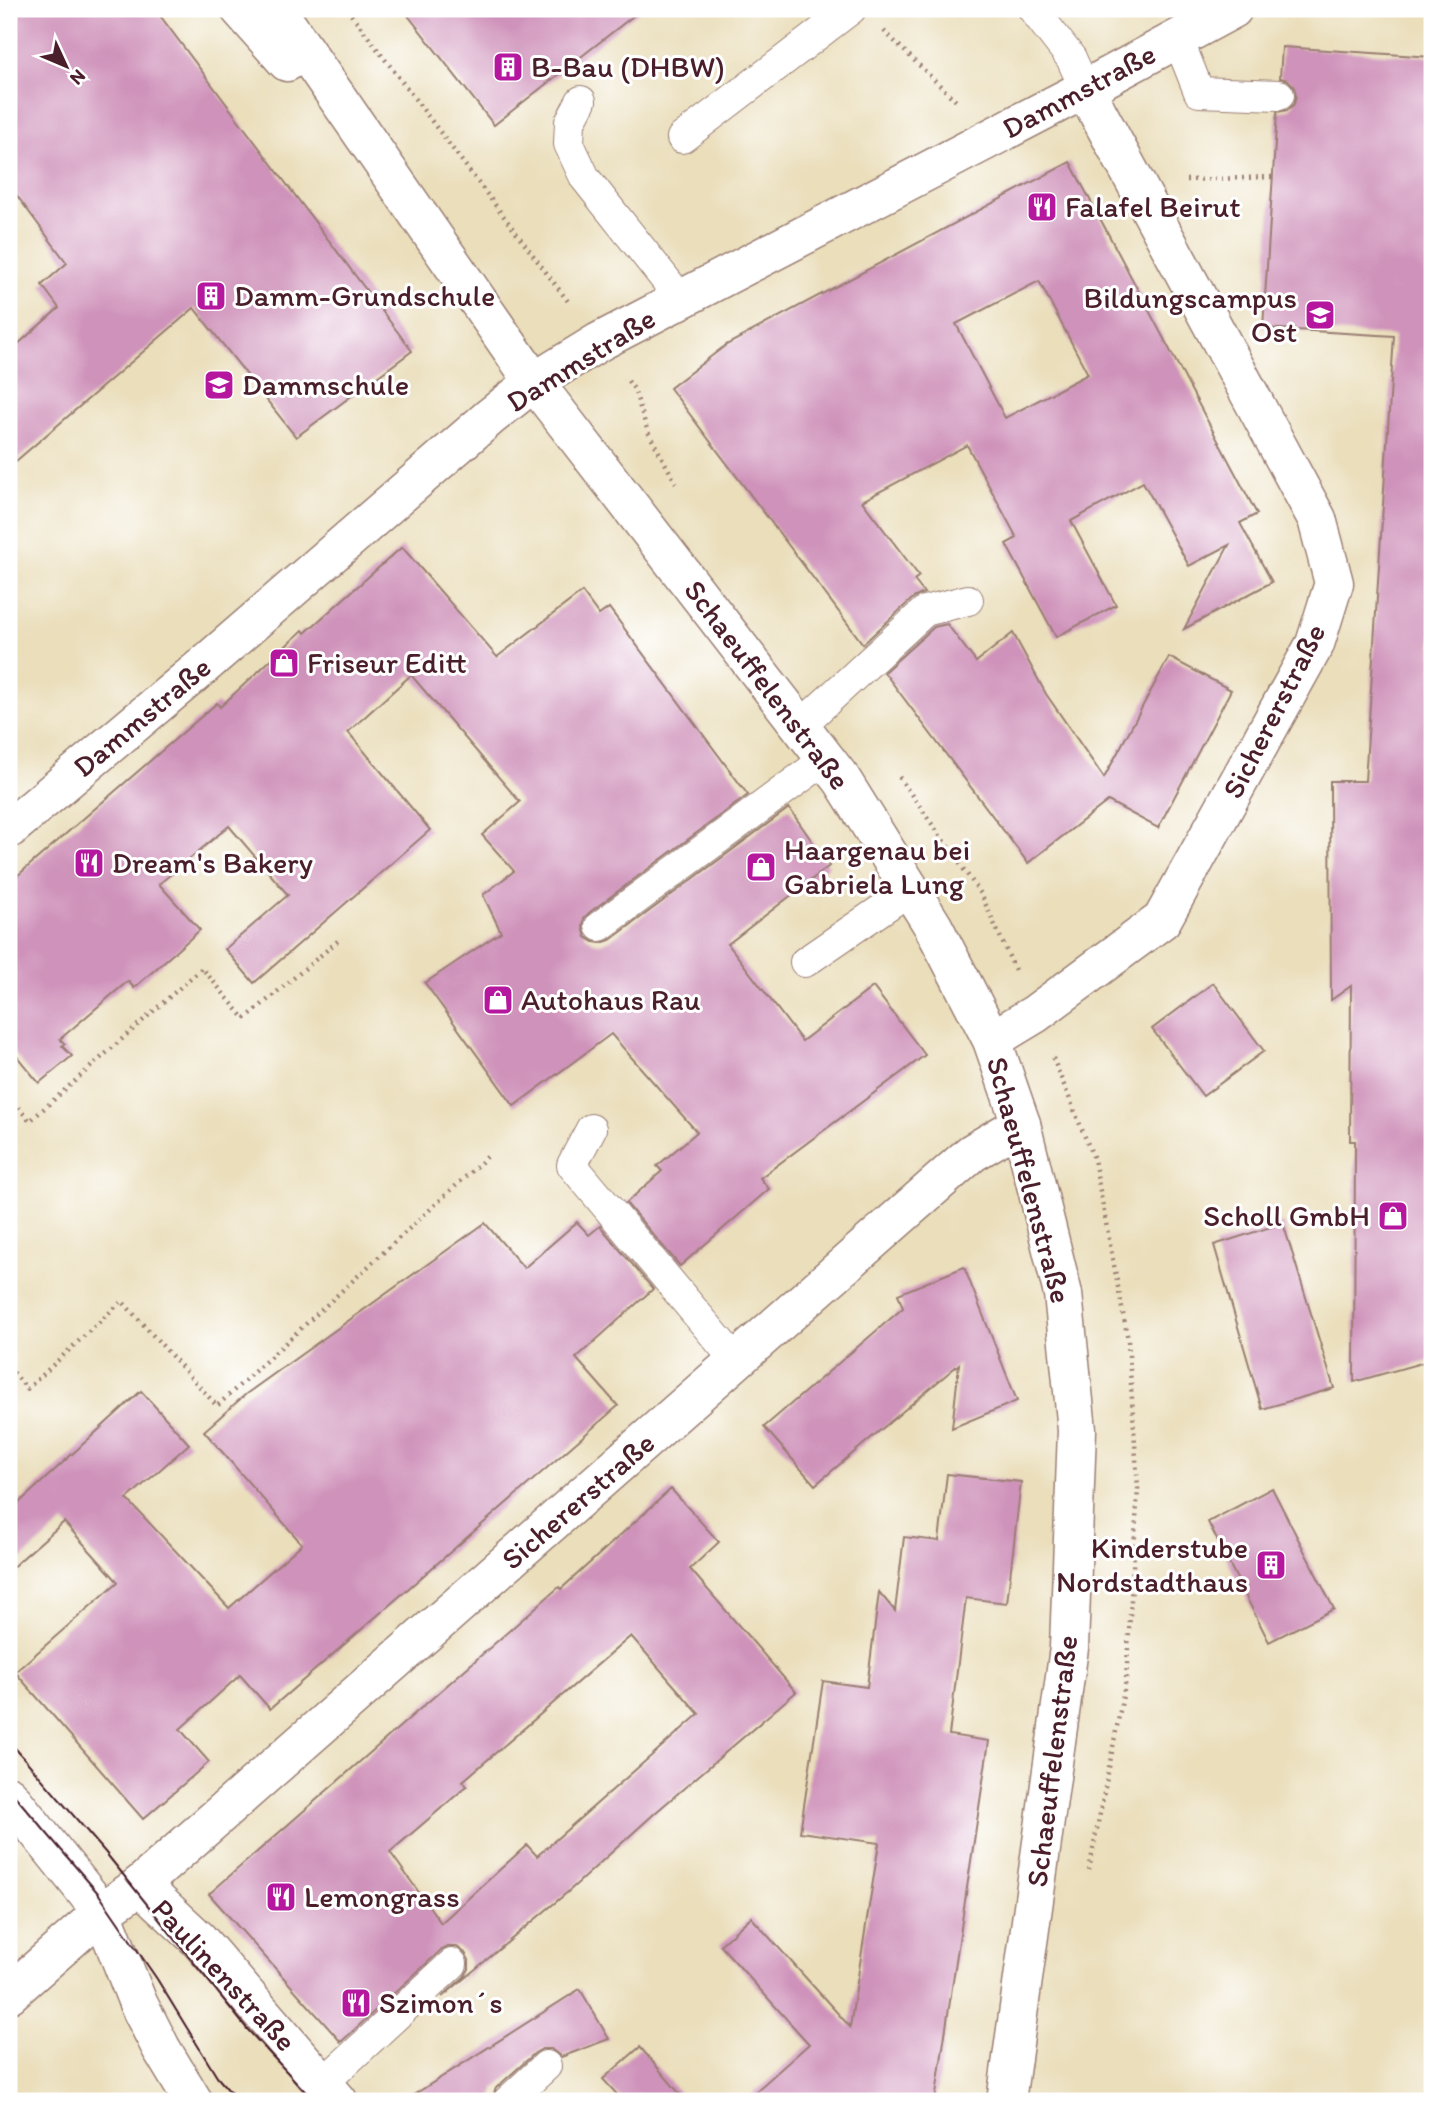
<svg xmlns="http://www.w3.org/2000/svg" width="1441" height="2110" font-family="Itim,sans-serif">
<rect width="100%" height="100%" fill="#fff"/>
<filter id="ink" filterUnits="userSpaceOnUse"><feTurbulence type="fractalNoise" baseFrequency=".0143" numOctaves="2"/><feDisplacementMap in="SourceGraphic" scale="14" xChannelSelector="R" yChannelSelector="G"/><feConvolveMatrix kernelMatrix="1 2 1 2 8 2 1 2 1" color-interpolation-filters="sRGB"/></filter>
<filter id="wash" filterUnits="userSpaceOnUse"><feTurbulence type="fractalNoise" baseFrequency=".00686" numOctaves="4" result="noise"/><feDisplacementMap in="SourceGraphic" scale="28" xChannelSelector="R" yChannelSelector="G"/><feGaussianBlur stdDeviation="1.57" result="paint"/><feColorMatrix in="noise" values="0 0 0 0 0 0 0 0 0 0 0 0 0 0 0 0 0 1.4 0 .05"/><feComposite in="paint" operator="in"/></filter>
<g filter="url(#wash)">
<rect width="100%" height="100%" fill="#eadebb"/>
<g id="blocks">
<g fill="#cf92ba" fill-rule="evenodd">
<polygon points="9,9 155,9 412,351 296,437 194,308 9,467 9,352 59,308 42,285 67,263 9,185"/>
<polygon points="403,9 642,9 494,125"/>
<polygon points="1282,47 1432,57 1432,1360 1354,1382 1355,1141 1350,1141 1351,986 1331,1000 1330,781 1365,781 1394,336 1263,328 1277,112 1288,110 1294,104 1296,96 1294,86 1288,80 1280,78"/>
<path d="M1070,162l187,352 -17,9 32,59 -88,47 45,-84 -40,21 -46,-84 -72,39 45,84 -60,32 -50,-93 11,-6 -50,-93 -105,56 57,75 -5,4 10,13 -11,5 -50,46 -193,-256 56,-43zM1039,281l49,93 -83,44 -49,-94z"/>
<polygon points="402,547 497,657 582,592 599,615 609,608 748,795 590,912 584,918 583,927 586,937 594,942 601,943 610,940 789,808 829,866 728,944 802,1041 873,987 925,1055 760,1178 769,1189 680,1266 626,1203 662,1171 657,1166 697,1132 611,1034 514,1106 425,983 501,932 483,895 514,871 482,835 520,802 411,675 348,732 430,830 254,983 225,949 288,895 229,826 159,884 200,930 134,988 128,981 60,1039 65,1044 62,1046 72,1056 39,1083 9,1047 9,883 217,703 220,707 303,630 305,633"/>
<polygon points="947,624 976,662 1013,633 1046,694 1104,778 1169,657 1231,690 1158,828 1108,801 1028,863 884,672 934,627"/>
<polygon points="1213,983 1264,1051 1203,1096 1152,1029"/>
<polygon points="577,1222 589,1235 600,1226 653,1289 576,1358 618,1406 270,1709 240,1675 180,1729 209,1762 143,1819 15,1672 118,1582 64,1522 9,1570 9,1512 141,1391 189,1444 127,1499 229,1608 302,1544 204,1431 246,1394 485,1223 524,1268"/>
<polygon points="1283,1223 1334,1388 1262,1409 1214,1245"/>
<polygon points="964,1267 1017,1401 952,1428 959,1364 815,1485 764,1427 903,1308 898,1294"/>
<polygon points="947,1474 1021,1482 1007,1603 966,1598 949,1735 989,1741 935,2101 745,2101 809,2044 720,1945 751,1917 850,2027 879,1843 800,1832 823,1681 867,1687 879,1592 895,1611 904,1537 939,1541"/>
<polygon points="1272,1488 1334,1609 1269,1642 1208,1522"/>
<path d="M671,1489l48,53 -29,27 106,123 -141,121 -86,78 -127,106 22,-20 5,-8v-9l-4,-7 -8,-6h-9l-8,4 -99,91 -132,-148 350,-307 2,2zM631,1636l68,78 -162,142 -10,-11 -86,78 -51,-71 77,-66 -4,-5z"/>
<polygon points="580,1989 609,2039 561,2057 551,2049 542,2049 535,2053 496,2088 491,2101 404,2101"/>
<polygon points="640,2047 686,2101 623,2101 603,2079"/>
</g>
</g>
</g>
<g filter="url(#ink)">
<use href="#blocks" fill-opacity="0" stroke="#9a7e73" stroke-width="2"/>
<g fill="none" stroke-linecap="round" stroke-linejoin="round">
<g stroke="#9a7e73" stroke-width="32">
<g id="lane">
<polyline points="1033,9 1071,58 1085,89"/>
<polyline points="1178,39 1199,92 1279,95"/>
<polyline points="581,101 570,122 569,144 585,178 681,299"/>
<polyline points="682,138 851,9"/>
<polyline points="800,726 925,611 968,600"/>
<polyline points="600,926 826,759"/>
<polyline points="805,962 910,890"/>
<polyline points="591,1129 572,1165 736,1361"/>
<polyline points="323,2083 452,1964"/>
<polyline points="508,2101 546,2066"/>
</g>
</g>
<g stroke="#9a7e73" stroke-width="41">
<g id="street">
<polyline points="9,829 203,666 490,417 534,382 599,342 1085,89 1233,9"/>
<polyline points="992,1040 1035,1014 1162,920 1315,644 1334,583 1317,519 1085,89"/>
<polyline points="140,1885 972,1153 1021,1124"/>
<polyline points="9,1994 102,1912"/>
</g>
</g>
<g stroke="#9a7e73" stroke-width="41">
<g id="primary">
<polyline points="240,9 287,62"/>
<polyline points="276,9 534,382 842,780 933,926 992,1040 1021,1124 1063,1294 1077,1430 1069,1648 1006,2101"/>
<polyline points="9,1796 102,1912 138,2003 161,2048 193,2101"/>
<polyline points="102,1912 140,1885 198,1939 338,2101"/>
</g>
</g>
<g stroke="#9a7e73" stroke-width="4.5" stroke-dasharray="2 5" stroke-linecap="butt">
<polyline points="347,9 570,304"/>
<polyline points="884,31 958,103"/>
<polyline points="1186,180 1273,177"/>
<polyline points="628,381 634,389 648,432 676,483"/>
<polyline points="899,777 981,894 1015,970"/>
<polyline points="1053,1058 1094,1159 1128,1340 1138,1488 1126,1680 1089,1870"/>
<polyline points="9,1097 30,1121 202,968 245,1019 340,939"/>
<polyline points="9,1367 27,1389 122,1301 217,1406 488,1156"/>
</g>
<use href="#lane" stroke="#fff" stroke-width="30"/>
<use href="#street" stroke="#fff" stroke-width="38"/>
<use href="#primary" stroke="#fff" stroke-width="38"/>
<g stroke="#4a1f2b" stroke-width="2">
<polyline points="9,1741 105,1852 248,2030 314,2101"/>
<polyline points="9,1789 98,1893 157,1979 217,2077 238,2101"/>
</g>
</g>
</g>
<defs>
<g id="building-square" transform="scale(1.575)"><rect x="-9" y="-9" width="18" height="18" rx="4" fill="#b5179e" stroke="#fff"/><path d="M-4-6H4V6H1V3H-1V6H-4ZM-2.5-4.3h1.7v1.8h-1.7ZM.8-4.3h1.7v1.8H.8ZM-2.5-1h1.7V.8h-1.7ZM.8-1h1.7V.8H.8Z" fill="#fff"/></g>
<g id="restaurant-square" transform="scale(1.575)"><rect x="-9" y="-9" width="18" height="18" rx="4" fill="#b5179e" stroke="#fff"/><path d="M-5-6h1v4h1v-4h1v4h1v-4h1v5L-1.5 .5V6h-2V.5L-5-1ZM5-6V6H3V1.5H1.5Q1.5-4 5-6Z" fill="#fff"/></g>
<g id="university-square" transform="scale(1.575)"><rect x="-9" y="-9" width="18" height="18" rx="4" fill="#b5179e" stroke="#fff"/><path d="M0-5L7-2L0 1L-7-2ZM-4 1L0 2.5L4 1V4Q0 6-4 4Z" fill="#fff"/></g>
<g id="school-square" transform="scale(1.575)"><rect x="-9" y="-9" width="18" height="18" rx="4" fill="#b5179e" stroke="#fff"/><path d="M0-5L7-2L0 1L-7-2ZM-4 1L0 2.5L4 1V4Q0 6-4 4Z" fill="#fff"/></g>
<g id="shop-square" transform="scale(1.575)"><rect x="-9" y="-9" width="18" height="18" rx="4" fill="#b5179e" stroke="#fff"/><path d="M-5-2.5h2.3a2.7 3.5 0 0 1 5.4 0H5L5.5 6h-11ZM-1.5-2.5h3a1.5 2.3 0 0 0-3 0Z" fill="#fff"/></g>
</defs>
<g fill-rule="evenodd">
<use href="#building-square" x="508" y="67"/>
<use href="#restaurant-square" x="1042" y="207"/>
<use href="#building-square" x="211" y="296"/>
<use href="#university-square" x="1320" y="315"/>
<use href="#school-square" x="219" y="385"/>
<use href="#shop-square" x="284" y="663"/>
<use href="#restaurant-square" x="89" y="863"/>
<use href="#shop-square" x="761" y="867"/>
<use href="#shop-square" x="498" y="1000"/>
<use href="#shop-square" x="1393" y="1216"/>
<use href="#building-square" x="1271" y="1565"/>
<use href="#restaurant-square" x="281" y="1897"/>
<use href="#restaurant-square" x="356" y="2003"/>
</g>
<g text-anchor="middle" stroke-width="6" stroke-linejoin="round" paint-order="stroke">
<g font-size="30" fill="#4a1f2b" stroke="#fff" text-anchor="start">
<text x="531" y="77">B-Bau (DHBW)</text>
<text x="1065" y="217">Falafel Beirut</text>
<text x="234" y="306">Damm-Grundschule</text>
<text x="1297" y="308" text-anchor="end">Bildungscampus<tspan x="1297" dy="34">Ost</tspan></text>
<text x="242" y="395">Dammschule</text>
<text x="307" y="673">Friseur Editt</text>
<text x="784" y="860">Haargenau bei<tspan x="784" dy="34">Gabriela Lung</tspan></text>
<text x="112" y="873">Dream's Bakery</text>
<text x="521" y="1010">Autohaus Rau</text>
<text x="1370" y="1226" text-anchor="end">Scholl GmbH</text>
<text x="1248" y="1558" text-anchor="end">Kinderstube<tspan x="1248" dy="34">Nordstadthaus</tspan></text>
<text x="304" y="1907">Lemongrass</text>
<text x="379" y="2013">Szimon´s</text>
</g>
<g font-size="30" fill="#4a1f2b" stroke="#fff">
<text transform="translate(1079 91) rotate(-28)" y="10">Dammstraße</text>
<text transform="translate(581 360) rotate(-32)" y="10">Dammstraße</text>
<text transform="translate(767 685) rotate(53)" y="10">Schaeuffelenstraße</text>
<text transform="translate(1274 711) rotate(-63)" y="10">Sichererstraße</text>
<text transform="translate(142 717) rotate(-40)" y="10">Dammstraße</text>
<text transform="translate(1029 1180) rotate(75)" y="10">Schaeuffelenstraße</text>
<text transform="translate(578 1501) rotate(-41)" y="10">Sichererstraße</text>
<text transform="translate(1052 1761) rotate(-83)" y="10">Schaeuffelenstraße</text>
<text transform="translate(224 1975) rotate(47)" y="10">Paulinenstraße</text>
</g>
</g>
<rect width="1441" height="2110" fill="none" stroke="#fff" stroke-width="35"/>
<g transform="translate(66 66) rotate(134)" stroke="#ffffff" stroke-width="5" paint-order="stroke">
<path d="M0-5L12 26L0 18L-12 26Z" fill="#4a1f2b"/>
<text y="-10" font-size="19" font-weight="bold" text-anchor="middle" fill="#4a1f2b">N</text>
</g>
</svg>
